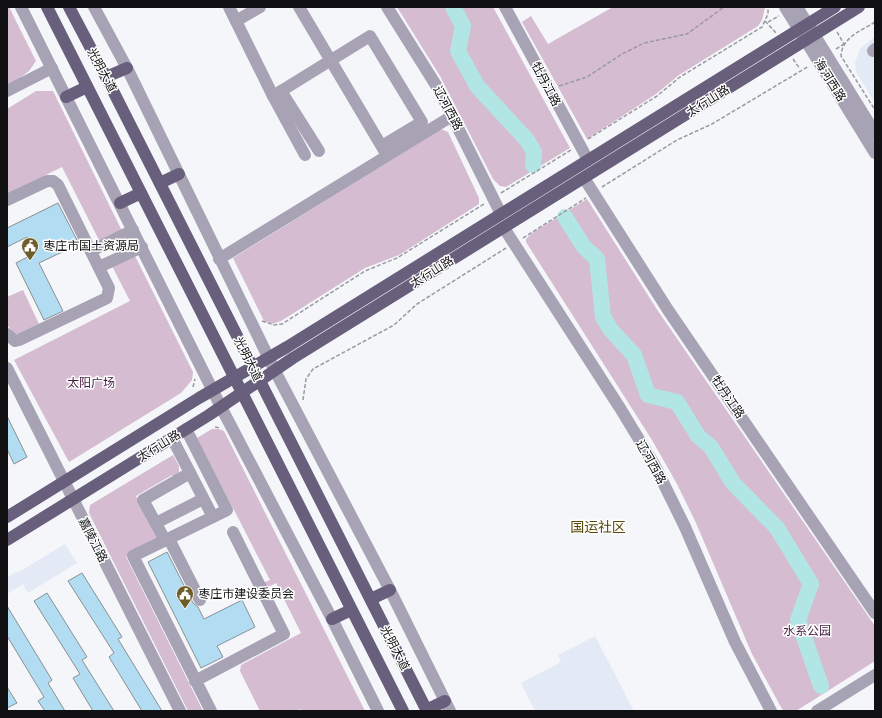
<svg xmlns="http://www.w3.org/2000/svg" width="882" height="718" font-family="'Nunito Sans','Noto Sans SC',sans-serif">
<rect width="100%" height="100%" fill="#f4f6fa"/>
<g fill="#e4eaf5">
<polygon points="875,36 875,103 856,72 855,63 860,49"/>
<polygon points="65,544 77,563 28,593 23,584 7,594 7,577 16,572 17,573"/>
<polygon points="595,636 634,711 535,711 521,683 561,662 558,655"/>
</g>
<g fill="#d5bcd1">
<polygon points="7,7 9,7 36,61 29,71 7,88"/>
<polygon points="397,7 493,7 570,148 506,187 500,186 493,179 440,76"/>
<polygon points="613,7 765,7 765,8 762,20 758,26 679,75 656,94 587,139 522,22 531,16 548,44"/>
<polygon points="36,91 53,91 122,231 100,242 62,167 7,194 7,109"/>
<polygon points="441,129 448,132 479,198 479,204 399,255 365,268 281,321 272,324 264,321 233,258"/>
<polygon points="587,199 658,311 875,626 875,661 796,711 784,711 782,709 752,654 696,523 677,484 652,440 526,242 526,239 532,233"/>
<polygon points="133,252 193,372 192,380 181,393 69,462 14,360 130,301 111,264"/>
<polygon points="23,290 39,324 16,335 7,325 7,297"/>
<polygon points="212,429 218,429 224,431 365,711 302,711 301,709 297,711 260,711 240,671 241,665 301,633 276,583 266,588 263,583 270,580 197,438"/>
<polygon points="173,455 179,466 179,473 174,478 172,475 136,496 157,537 156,540 126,557 203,711 188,711 89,513 90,505"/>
</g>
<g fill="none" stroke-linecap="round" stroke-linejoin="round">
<g stroke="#b2e6e5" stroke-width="16">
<polyline points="453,7 463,26 458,51 477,86 527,140 534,152 533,165"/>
<polyline points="565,217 584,247 597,259 603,317 611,330 634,355 648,395 677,402 698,436 711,447 733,483 777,528 811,584 798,620 821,686"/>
</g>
</g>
<g fill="#b1dcf1" stroke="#8b9092">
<polygon points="58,203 79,244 39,263 63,311 44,320 16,263 35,253 27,237 7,247 7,228"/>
<polygon points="7,416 27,457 14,464 7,449"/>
<polygon points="167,552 193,603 198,607 204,619 242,600 255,627 217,646 223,657 201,668 148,562"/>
<polygon points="82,573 122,637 118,639 162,711 142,711 109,657 114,653 68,581"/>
<polygon points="47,593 87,657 82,660 114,711 93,711 73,678 80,674 34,601"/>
<polygon points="7,606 52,680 48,683 65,711 45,711 38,701 44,697 7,636"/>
<polygon points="7,687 17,703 7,708"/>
</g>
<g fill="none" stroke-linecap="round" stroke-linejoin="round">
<g stroke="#999a9e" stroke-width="1.5" stroke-dasharray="4 2" stroke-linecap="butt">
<polyline points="765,21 776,33"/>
<polyline points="768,22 779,16"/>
<path d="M875,22c-14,9 -33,15 -34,34l34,54"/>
<polyline points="837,32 844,44"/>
<polyline points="836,49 844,44"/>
<polyline points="793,59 800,69"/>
<polyline points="559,86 587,77 622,54 644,43 687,34 724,7"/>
<polyline points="588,139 657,96 680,77 762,27 768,14 768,7"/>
<polyline points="602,187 677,140 712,124 809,66"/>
<polyline points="501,193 571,150"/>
<polyline points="523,238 586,198"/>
<polyline points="262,321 274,325 282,324 365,271 397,258 484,204"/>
<polyline points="193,387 195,379"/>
<polyline points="303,400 306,379 313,369 394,325 417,304 506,248"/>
<polyline points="215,427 221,428"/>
</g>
<g stroke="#a7a3b4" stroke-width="12">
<polyline points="21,7 221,407 332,619 378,711"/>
<polyline points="94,7 127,68 275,371 390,590 450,711"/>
<polyline points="229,7 273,96 305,155"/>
<polyline points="299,7 385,152"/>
<polyline points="387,7 439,90 501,214"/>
<polyline points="505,7 588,160"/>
<polyline points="785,7 875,153"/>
<polyline points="797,7 875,133"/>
<polyline points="236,21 260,7"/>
<polyline points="873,51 875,49"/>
<polyline points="7,91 52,68"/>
<polyline points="281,91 319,151"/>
<polyline points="273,96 370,36 422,122 382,146"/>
<polyline points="584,178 668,310 875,613"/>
<polyline points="7,200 47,181 53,181 58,185 109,288 107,298 19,340 15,341 7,334"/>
<polyline points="504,228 620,408 654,464 685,527 735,642 771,711"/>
<polyline points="91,251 133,230"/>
<polyline points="219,259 452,116"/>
<polyline points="99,267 142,247"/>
<polyline points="7,368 180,711"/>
<polyline points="186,429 227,510 133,556 211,711"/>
<polyline points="172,438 213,517"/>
<polyline points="156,523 203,499"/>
<polyline points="169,539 200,600"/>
<polyline points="165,540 143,500 190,473"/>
<polyline points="195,681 284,634 233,532"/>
<polyline points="817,711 875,675"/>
</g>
<g stroke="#675f7b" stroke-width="12">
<polyline points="47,7 403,711"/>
<polyline points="69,7 106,77 427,711"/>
<polyline points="106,77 127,68"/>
<polyline points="66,97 87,87"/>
<polyline points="160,183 179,174"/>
<polyline points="120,203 141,193"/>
<polyline points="7,517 199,398 287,347 835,7"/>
<polyline points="7,540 209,415 293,358 859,7"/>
<polyline points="371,599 390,590"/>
<polyline points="332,619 351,610"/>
<polyline points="426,710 445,701"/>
</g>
</g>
<defs>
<g id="civic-pin" transform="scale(0.9)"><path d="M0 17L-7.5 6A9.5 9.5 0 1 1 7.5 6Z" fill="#6c5d2b" stroke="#fff"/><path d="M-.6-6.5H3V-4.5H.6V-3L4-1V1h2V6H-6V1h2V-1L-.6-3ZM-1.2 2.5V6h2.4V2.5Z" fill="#fff"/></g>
</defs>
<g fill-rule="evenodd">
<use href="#civic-pin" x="30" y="246"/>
<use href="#civic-pin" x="185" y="594"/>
</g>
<g text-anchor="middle" stroke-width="3" stroke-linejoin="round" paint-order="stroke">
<g font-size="12" fill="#111113" stroke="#fff">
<text transform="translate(102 70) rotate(62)" y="4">光明大道</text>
<text transform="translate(830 80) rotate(58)" y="4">海河西路</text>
<text transform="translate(546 84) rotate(62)" y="4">牡丹江路</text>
<text transform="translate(708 101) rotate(-32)" y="4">太行山路</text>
<text transform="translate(448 108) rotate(62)" y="4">辽河西路</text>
<text transform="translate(432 272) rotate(-32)" y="4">太行山路</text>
<text transform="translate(248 359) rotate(64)" y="4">光明大道</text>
<text transform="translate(728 397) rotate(56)" y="4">牡丹江路</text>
<text transform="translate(159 446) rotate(-32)" y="4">太行山路</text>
<text transform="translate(651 462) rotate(61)" y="4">辽河西路</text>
<text transform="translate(93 540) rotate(63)" y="4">嘉陵江路</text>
<text transform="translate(395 648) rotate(63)" y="4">光明大道</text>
</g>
<g font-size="12" fill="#111113" stroke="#fff" text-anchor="start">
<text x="43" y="250">枣庄市国土资源局</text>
<text x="198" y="598">枣庄市建设委员会</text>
</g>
<g font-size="12" fill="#461c42" stroke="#fff">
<text x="91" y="387">太阳广场</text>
<text x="807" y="635">水系公园</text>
</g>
<g font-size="14" fill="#584807" stroke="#fff">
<text x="598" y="532">国运社区</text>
</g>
</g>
<rect width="882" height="718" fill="none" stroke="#111113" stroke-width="16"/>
</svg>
